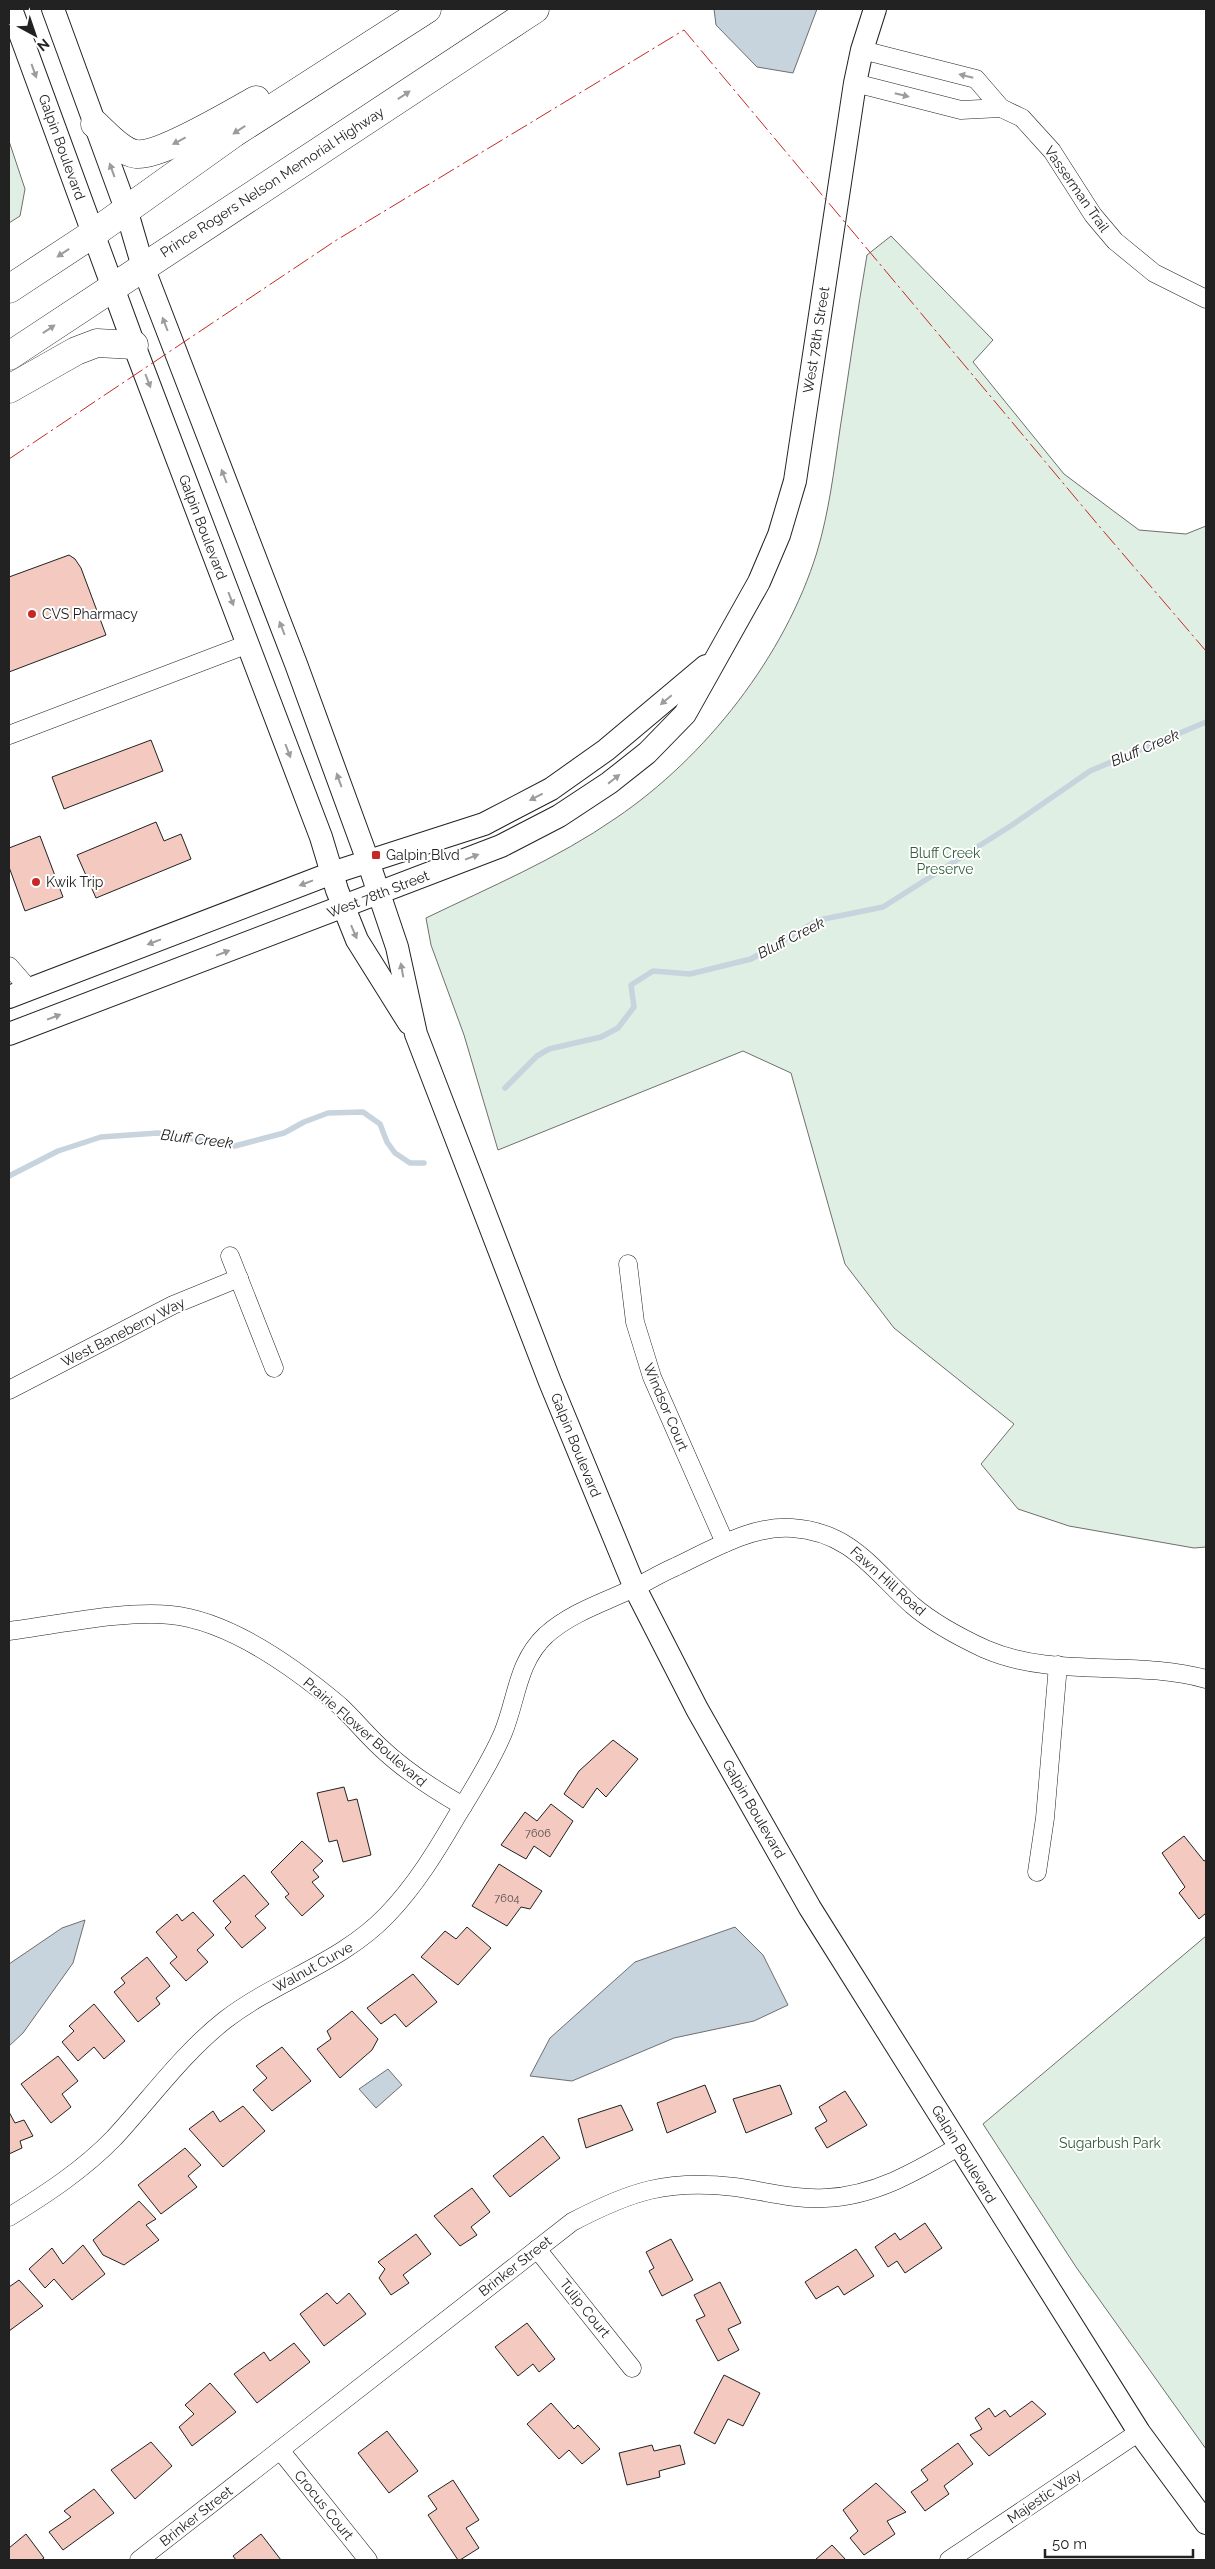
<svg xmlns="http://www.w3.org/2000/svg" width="1215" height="2569" font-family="Raleway,sans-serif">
<rect width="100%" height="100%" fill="#fff"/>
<g fill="#e0efe3" stroke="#6f6f6f">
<polygon points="9,141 25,189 20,216 9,223"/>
<path d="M891,236l102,104 -20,22 91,112 75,56 47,4 20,-8v1021l-12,1 -125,-22 -51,-17 -37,-45 33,-40 -120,-96 -49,-64 -54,-191 -48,-22 -245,99 -34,-115 -33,-90 -5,-27c64,-31 131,-59 190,-100 90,-61 169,-162 201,-266 12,-40 17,-82 23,-123 9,-58 17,-116 27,-174z"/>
<polygon points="1206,1936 1206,2449 1076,2267 983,2124"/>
</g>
<g fill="#c7d3dd" stroke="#6f6f6f">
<polygon points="714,9 817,9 793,73 757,67 716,25"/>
<polygon points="85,1920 73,1963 23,2033 9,2046 9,1964 62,1928"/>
<polygon points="735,1927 763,1955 788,2005 754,2021 674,2038 572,2081 530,2076 550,2038 635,1962"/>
<polygon points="388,2069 402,2085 376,2108 359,2089"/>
</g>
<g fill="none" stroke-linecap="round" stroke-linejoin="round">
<g stroke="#c7d3dd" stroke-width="5.5">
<polyline points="505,1088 537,1056 549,1049 601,1037 618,1028 634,1007 631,985 653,971 690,974 751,959 819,920 883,907 1012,825 1090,771 1206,722"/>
<polyline points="9,1176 58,1151 101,1137 158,1133 235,1146 284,1133 304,1122 328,1113 363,1112 380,1124 387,1142 395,1153 410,1163 424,1163"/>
</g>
</g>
<g fill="#f3c9c0" stroke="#222">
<polygon points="69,555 75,559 81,568 106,635 9,672 9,577"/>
<polygon points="151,740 163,771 64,809 52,777"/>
<polygon points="156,822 164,841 181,834 191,859 96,898 77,855"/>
<polygon points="40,836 63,897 25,911 9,867 9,848"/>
<polygon points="613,1740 638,1759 606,1797 597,1788 583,1808 564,1794 579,1771"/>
<polygon points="344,1787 348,1801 357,1799 371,1855 343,1862 337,1840 329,1842 317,1793"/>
<polygon points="551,1804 573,1821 550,1857 534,1846 526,1859 501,1845 525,1812 537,1821"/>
<polygon points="1184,1836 1204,1861 1206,1860 1206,1913 1199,1919 1179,1893 1185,1887 1162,1853"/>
<polygon points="302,1841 323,1861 313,1870 319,1877 312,1882 324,1896 302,1916 285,1897 289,1894 271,1872"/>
<polygon points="499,1864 542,1891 530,1909 521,1907 507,1926 472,1906"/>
<polygon points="244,1875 269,1904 255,1916 266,1928 242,1948 225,1928 231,1922 213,1901"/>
<polygon points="193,1912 214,1935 197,1950 208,1962 186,1981 170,1963 177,1957 156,1932 177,1914 182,1921"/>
<polygon points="467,1927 491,1948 458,1985 421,1957 445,1931 456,1939"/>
<polygon points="147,1957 170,1986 156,1998 160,2004 138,2022 114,1992 125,1983 121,1978"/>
<polygon points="413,1974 437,2002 406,2027 395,2014 381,2024 367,2008"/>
<polygon points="94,2004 125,2041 104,2059 94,2047 78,2061 62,2042 74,2031 69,2026"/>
<polygon points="352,2011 378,2039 372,2050 340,2078 317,2049 331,2039 327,2031"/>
<polygon points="282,2047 311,2081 272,2111 253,2090 267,2078 256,2066"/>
<polygon points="58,2056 78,2081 62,2094 71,2107 51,2123 21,2084"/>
<polygon points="705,2085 716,2112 667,2133 657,2103"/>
<polygon points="780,2085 792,2114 746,2133 733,2099"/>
<polygon points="845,2091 867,2125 827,2148 815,2128 827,2121 819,2107"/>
<polygon points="621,2105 633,2130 586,2148 578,2119"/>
<polygon points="243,2106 265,2131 223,2167 189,2129 213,2111 220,2122"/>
<polygon points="9,2112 15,2123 24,2120 33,2136 20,2141 22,2148 9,2154"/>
<polygon points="543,2136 560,2158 510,2197 493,2176"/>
<polygon points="185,2148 201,2165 188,2176 197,2187 161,2214 138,2185"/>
<polygon points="472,2188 490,2212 471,2227 477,2235 460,2246 434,2216"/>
<polygon points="139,2201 156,2219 146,2225 159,2240 124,2265 103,2255 93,2240"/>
<polygon points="925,2223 942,2248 905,2273 897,2261 888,2267 875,2247 895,2233 900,2240"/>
<polygon points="416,2234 431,2254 403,2275 409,2283 391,2295 379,2278 385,2269 378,2262"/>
<polygon points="671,2239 693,2280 662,2296 649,2271 654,2268 646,2252"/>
<polygon points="83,2245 105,2274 72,2300 54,2279 45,2288 29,2269 52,2248 63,2264"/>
<polygon points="856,2249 874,2276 844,2295 838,2286 816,2299 805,2282"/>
<polygon points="19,2280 43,2306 9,2331 9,2287"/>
<polygon points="720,2282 741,2323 728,2329 739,2350 718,2361 696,2320 705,2316 694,2295"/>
<polygon points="327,2293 337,2304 349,2293 366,2314 324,2346 300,2314"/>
<polygon points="527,2323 555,2359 539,2372 533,2364 518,2376 495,2347"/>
<polygon points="294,2343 310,2362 257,2403 234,2374 264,2352 270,2361"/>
<polygon points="724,2375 760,2393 743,2426 728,2419 715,2444 694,2433"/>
<polygon points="210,2383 236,2412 192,2446 179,2427 194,2414 185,2405"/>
<polygon points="1032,2401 1046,2414 989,2456 970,2435 982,2429 975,2418 989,2408 995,2417 1005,2410 1010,2417"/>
<polygon points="551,2403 574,2429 578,2425 600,2449 582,2464 569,2450 559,2459 527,2424"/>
<polygon points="387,2431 418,2471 389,2493 358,2453"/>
<polygon points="151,2442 172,2466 135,2499 111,2470"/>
<polygon points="958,2443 973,2464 944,2486 949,2494 925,2511 911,2492 928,2480 921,2470"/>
<polygon points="652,2445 654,2451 680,2445 685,2464 659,2471 660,2477 627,2485 619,2453"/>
<polygon points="453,2480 479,2520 466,2528 479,2548 460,2560 458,2560 428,2515 437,2509 428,2496"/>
<polygon points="876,2483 906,2512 887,2521 895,2534 864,2555 850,2538 858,2531 843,2510"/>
<polygon points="94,2489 114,2513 63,2550 49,2532 71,2517 64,2511"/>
<polygon points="26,2534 44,2558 41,2560 9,2560 9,2548"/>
<polygon points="261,2534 281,2560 236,2560 233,2556"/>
<polygon points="832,2545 846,2560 815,2560"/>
</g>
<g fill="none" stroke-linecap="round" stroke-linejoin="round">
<g stroke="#222" stroke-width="19">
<g id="minor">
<polyline points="862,50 976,79 1001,108"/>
<polyline points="855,83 961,110 1001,108 1022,118 1052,151 1093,215 1115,241 1154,273 1206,299"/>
<polyline points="9,735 248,644"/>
<polyline points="9,966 30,990"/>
<polyline points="230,1256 274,1368"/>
<polyline points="628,1264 635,1322 652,1377 725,1543"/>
<polyline points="9,1390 173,1305 239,1278"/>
<path d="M9,1631c48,-6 115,-21 162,-16 60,6 124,53 169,91 14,13 26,28 40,41 25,24 53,42 83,59"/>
<polyline points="1037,1872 1045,1818 1058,1665"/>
<path d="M9,2217c37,-23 74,-47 105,-79 37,-40 68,-84 111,-118 52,-40 116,-57 162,-105 29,-30 50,-65 71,-101 16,-26 33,-53 45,-81 14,-34 14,-71 43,-98 26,-23 57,-32 88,-47 14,-7 27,-15 41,-21 36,-17 77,-42 117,-39 59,4 80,41 120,77 21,18 47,32 73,44 69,30 150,10 221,30"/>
<polyline points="537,2249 632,2368"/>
<polyline points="280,2450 368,2560"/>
<path d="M139,2560l433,-338c59,-31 96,-43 163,-35 29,4 61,13 90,11 50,-2 92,-27 133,-51"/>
<polyline points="949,2560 1139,2432"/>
</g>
</g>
<g stroke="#222" stroke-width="24">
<g id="tertiary">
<polyline points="11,9 134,345 321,837 337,890 357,940 409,1023"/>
<polyline points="53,9 126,209 143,267 296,664 368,861 397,947 416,1034 550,1382 635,1588 697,1709 810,1908 1139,2432 1206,2523"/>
<polyline points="9,997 332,873 484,824 551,789 606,750 706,666"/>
<polyline points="9,1034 501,846 559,816 609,783 647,753 685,714 759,582 779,535 795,481 855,83 862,50 875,9"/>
</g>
</g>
<g stroke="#222" stroke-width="29">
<g id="primary">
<path d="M95,124c11,10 26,28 41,30 24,3 96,-41 120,-54"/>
<polyline points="9,289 94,233 234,133 427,9"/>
<polyline points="9,356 535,9"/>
<polyline points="9,389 76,351 97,343 134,345"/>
</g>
</g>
<use href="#minor" stroke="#fff" stroke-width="18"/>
<use href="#tertiary" stroke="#fff" stroke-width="22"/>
<use href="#primary" stroke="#fff" stroke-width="28"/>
<polyline stroke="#c62828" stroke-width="1" stroke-dasharray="18 4 2.5 4" stroke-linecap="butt" points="9,459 335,241 684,30 1099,526 1206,651"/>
</g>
<defs><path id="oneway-solid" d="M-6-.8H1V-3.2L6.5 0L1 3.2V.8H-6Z" transform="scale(1.25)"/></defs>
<g fill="#9c9c9c">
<use href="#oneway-solid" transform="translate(34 71) rotate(70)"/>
<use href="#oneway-solid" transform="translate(966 76) rotate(-166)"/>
<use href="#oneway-solid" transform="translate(404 95) rotate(-33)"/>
<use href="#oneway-solid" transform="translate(902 95) rotate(14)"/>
<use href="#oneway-solid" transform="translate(239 130) rotate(147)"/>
<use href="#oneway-solid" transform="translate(179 141) rotate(152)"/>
<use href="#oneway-solid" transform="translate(112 170) rotate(-110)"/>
<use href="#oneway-solid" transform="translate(63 253) rotate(146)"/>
<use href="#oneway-solid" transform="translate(165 324) rotate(-111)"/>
<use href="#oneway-solid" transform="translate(49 329) rotate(-34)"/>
<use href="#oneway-solid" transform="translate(148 381) rotate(69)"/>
<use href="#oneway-solid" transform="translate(224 476) rotate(-111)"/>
<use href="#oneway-solid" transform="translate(231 599) rotate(69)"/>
<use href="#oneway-solid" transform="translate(282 628) rotate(-111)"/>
<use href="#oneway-solid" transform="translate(666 700) rotate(140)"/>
<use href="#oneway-solid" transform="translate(288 751) rotate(69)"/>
<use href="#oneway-solid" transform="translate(614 779) rotate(-38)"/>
<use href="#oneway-solid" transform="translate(339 780) rotate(-110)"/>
<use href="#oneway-solid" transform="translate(536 797) rotate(153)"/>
<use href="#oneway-solid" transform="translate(472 857) rotate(-21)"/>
<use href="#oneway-solid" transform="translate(306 883) rotate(159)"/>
<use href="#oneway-solid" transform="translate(354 932) rotate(67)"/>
<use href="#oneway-solid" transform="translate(154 942) rotate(159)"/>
<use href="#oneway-solid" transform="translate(223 953) rotate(-21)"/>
<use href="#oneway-solid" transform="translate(402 970) rotate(-100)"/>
<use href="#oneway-solid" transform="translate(54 1017) rotate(-21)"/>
</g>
<g fill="#c62828" stroke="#fff" stroke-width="2">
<circle cx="32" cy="614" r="5"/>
<rect x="371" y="850" width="10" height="10" rx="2.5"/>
<circle cx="36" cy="882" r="5"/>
</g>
<g text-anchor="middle" stroke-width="4" stroke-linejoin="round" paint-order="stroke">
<g font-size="11" fill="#564c4a">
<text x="538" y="1837">7606</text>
<text x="507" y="1902">7604</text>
</g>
<g font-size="14" fill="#222" stroke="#fff">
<text transform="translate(62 147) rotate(70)" y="5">Galpin Boulevard</text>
<text transform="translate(272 182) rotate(-33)" y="5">Prince Rogers Nelson Memorial Highway</text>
<text transform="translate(1077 189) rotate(55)" y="5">Vasserman Trail</text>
<text transform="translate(816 340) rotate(-81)" y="5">West 78th Street</text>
<text transform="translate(203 527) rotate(69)" y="5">Galpin Boulevard</text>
<text transform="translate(378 894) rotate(-21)" y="5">West 78th Street</text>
<text transform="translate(123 1332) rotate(-27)" y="5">West Baneberry Way</text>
<text transform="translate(666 1407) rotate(67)" y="5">Windsor Court</text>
<text transform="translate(576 1445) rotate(68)" y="5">Galpin Boulevard</text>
<text transform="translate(888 1581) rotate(42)" y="5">Fawn Hill Road</text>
<text transform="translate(365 1732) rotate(41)" y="5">Prairie Flower Boulevard</text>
<text transform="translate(754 1809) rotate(60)" y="5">Galpin Boulevard</text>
<text transform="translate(313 1967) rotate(-29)" y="5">Walnut Curve</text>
<text transform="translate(964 2154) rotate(59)" y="5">Galpin Boulevard</text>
<text transform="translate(515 2266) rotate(-38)" y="5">Brinker Street</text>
<text transform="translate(585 2308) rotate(51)" y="5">Tulip Court</text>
<text transform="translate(1044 2496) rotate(-34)" y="5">Majestic Way</text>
<text transform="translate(324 2505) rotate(51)" y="5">Crocus Court</text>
<text transform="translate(196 2516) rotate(-38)" y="5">Brinker Street</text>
</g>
<g font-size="14" fill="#222" stroke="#fff" text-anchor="start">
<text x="42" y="619">CVS Pharmacy</text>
<text x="386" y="860">Galpin Blvd</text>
<text x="46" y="887">Kwik Trip</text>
</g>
<g font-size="14" fill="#2f5e38" stroke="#fff">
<text x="945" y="858">Bluff Creek<tspan x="945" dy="16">Preserve</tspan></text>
<text x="1110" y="2148">Sugarbush Park</text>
</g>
<g font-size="15" font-style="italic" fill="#222" stroke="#fff">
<text transform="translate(1145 748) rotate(-23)" y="5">Bluff Creek</text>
<text transform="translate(791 938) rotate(-27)" y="5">Bluff Creek</text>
<text transform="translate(197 1139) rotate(7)" y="5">Bluff Creek</text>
</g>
</g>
<rect width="1215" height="2569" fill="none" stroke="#222222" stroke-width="20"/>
<g transform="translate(35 35) rotate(140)" stroke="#ffffff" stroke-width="4" paint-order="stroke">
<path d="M0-4L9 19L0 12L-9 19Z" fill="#222222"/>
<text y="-8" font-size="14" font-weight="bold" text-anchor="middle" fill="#222222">N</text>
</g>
<path d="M1045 2549v8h148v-8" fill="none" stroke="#222222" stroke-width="2.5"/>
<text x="1052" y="2549" font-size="15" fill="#222222" stroke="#ffffff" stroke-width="4" paint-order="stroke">50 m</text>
</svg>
